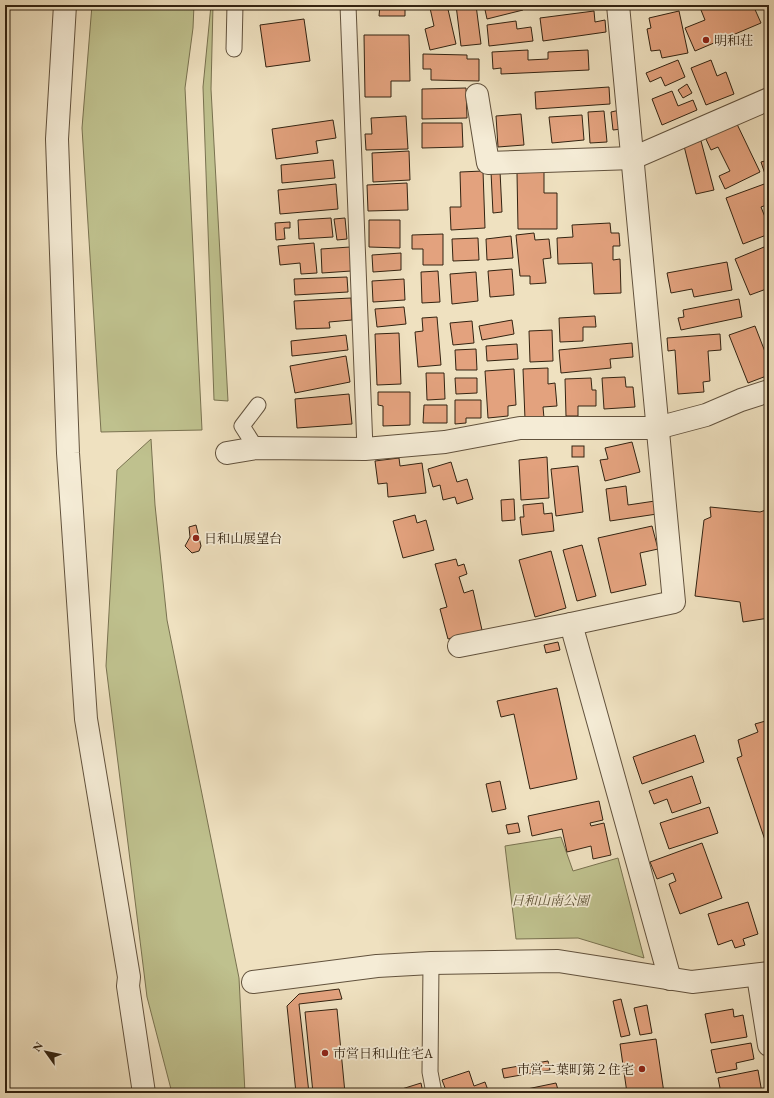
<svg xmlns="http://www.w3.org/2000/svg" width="774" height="1098" font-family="'EB Garamond','Noto Serif JP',serif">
<rect width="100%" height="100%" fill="#efe1c0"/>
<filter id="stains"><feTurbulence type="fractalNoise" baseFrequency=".005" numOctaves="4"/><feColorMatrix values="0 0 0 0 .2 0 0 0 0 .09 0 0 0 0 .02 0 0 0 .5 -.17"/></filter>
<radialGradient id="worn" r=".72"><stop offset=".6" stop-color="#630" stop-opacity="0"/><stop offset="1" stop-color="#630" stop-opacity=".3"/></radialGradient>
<g fill="#bfc18e" stroke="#797250">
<polygon points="92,5 194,5 193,28 185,88 202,430 101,432 82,128"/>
<polygon points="211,5 213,5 211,89 228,401 214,400 203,87"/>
<polygon points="151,439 155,505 167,620 239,978 245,1093 172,1093 147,997 106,666 117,470"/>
<polygon points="561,837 573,871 618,858 644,958 578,938 516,939 505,846"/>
</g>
<g fill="#e3a27e" stroke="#332311">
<polygon points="256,5 289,5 289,7 256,9"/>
<polygon points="380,5 405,5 405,16 379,16"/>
<polygon points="437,5 447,5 456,44 430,50 425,29 434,26 430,8 437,7"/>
<polygon points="456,5 476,5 481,44 461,46"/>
<polygon points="484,5 522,5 523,10 487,19"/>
<polygon points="699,5 753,5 761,23 695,51 685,28 705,20"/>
<polygon points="594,11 595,22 605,20 606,32 543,41 540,18"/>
<polygon points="679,11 688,53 662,58 660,50 651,51 647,29 651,28 649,18"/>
<polygon points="304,19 310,61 266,67 260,25"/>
<polygon points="516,21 517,29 531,27 533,41 489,46 487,25"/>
<polygon points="364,35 409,35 410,81 391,81 391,97 365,97"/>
<polygon points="528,50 528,60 548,59 548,52 588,50 589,70 501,74 501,68 493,69 492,52"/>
<polygon points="423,54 467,55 467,59 479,59 479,81 431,80 431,69 423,69"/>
<polygon points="678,60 685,77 665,86 661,77 650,82 646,73"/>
<polygon points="711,60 717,76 726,72 734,94 706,105 691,68"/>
<polygon points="687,84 692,93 683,98 678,90"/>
<polygon points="609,87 610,104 536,109 535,92"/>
<polygon points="466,88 467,118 422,119 422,89"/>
<polygon points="672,91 678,106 693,100 697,110 662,125 652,99"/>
<polygon points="620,110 622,129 613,130 611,112"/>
<polygon points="604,111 607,142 590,143 588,112"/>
<polygon points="521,114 524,145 498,147 496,116"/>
<polygon points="582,115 584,140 552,143 549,117"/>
<polygon points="406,116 408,149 366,150 365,134 372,134 371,118"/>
<polygon points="333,120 336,138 316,141 318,153 276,159 272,129"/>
<polygon points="736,122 760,172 725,189 719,176 730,171 718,147 711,150 705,137"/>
<polygon points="422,123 462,123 463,147 422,148"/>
<polygon points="701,141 714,190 696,194 684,146"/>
<polygon points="409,151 410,180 373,182 372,153"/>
<polygon points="333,160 335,178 282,183 281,165"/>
<polygon points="769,160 769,173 765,174 761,162"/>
<polygon points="483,171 485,228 451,230 450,207 461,207 460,172"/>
<polygon points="500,171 502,212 493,213 491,172"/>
<polygon points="544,172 544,193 557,193 557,229 518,229 517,173"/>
<polygon points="407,183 408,210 368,211 367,185"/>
<polygon points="767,183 769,188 769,204 761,207 769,227 769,234 743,244 726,198"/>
<polygon points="336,184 338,209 280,214 278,190"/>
<polygon points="331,218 333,237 299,239 298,220"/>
<polygon points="345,218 347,239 337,240 334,219"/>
<polygon points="369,220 400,220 400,248 369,247"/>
<polygon points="290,222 290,228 284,228 285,239 276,240 275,223"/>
<polygon points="610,223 611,233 619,233 620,246 613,246 613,260 620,259 621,293 594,294 592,263 558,264 557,238 573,237 572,225"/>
<polygon points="534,233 535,240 549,239 551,258 543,259 546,283 530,284 530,276 520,276 516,235"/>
<polygon points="443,234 443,265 423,265 423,249 412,249 412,235"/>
<polygon points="511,236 513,258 487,260 486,239"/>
<polygon points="478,238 479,260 453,261 452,239"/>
<polygon points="314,243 317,273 301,274 300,263 280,265 278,246"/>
<polygon points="769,245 769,288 750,295 735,259"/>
<polygon points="350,247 351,271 322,273 321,249"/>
<polygon points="401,253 401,270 373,272 372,255"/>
<polygon points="727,262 732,290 694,297 692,289 671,293 667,273"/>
<polygon points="512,269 514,295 490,297 488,271"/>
<polygon points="438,271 440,302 422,303 421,272"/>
<polygon points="476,272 478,301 452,304 450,274"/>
<polygon points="347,277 348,292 295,295 294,279"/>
<polygon points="404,279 405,300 373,302 372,281"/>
<polygon points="351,298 352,320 329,322 330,328 296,329 294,301"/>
<polygon points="739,299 742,317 681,330 678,318 684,317 683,310"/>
<polygon points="404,307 406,324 377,327 375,309"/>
<polygon points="595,316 596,327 583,327 583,341 560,342 559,318"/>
<polygon points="437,317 441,365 418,367 415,332 423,331 422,318"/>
<polygon points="512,320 514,334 482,340 479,326"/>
<polygon points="472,321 474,343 453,345 450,323"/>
<polygon points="755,326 769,362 769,375 748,383 729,335"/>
<polygon points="552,330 553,361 530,362 529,331"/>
<polygon points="399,333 401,384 377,385 375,334"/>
<polygon points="720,334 721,350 708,351 710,381 703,382 704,392 678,394 675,350 668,351 667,338"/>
<polygon points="346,335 348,350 292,356 291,341"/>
<polygon points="632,343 633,357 610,359 611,368 561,373 559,350"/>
<polygon points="517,344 518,359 487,361 486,346"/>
<polygon points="476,349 477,370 456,370 455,350"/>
<polygon points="346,356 350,382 295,393 290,366"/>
<polygon points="548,368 548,384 555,383 557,406 543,407 544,418 525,419 523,369"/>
<polygon points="514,369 516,405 508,406 508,416 488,418 485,371"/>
<polygon points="426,373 444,373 445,399 427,400"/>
<polygon points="625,377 626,387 633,387 635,407 604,409 602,378"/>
<polygon points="455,378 477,378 477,393 456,394"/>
<polygon points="591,378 592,390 596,390 596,406 578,406 578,416 566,416 565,379"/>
<polygon points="378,392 410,392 410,425 383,426 383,406 378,405"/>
<polygon points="349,394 352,424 297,428 295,399"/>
<polygon points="455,400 481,400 481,418 466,418 466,423 455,424"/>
<polygon points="424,405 447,405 447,423 423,423"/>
<polygon points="632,442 640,472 605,481 600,460 608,459 605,448"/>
<rect x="572" y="446" width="12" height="11"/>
<polygon points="547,457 549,498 521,500 519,460"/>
<polygon points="399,458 400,466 422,463 426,493 388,497 387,483 378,484 375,461"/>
<polygon points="451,462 457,482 467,479 473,499 457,504 455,497 443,500 440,485 433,487 428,469"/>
<polygon points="578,466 583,512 556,516 551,469"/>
<polygon points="626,486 628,505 655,501 657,514 610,521 606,489"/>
<polygon points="514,499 515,520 502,521 501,500"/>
<polygon points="543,503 544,514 552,513 554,531 522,535 520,517 524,517 523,505"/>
<polygon points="710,507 760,512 769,509 769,618 743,622 740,602 695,596 704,520 711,517"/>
<polygon points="415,515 417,523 426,520 434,550 403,558 393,521"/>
<polygon points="196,525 201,546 199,551 192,553 185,546 190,537 189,527"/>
<polygon points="652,526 658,549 640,553 646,585 611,593 598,538"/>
<polygon points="582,545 596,596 577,601 563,550"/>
<polygon points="551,551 566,608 535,617 519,560"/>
<polygon points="456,559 458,566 464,564 467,574 459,577 464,593 473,590 482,630 448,639 440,609 447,607 435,564"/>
<polygon points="558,642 560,650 546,653 544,645"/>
<polygon points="557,688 577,779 530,789 514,714 501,717 497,701"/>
<polygon points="769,720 769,842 766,843 737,758 742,756 738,740 758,732 755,724"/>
<polygon points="695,735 704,762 642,784 633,757"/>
<polygon points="692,776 701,803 672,813 667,799 654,804 649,791"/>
<polygon points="500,781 506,809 492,812 486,784"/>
<polygon points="599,801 603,820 590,823 591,826 604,823 611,855 593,859 591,846 567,852 562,829 532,836 528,816"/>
<polygon points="709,807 718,833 669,849 660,823"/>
<polygon points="518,823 520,832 508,834 506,825"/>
<polygon points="702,843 722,898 680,914 669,884 676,881 673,873 657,879 650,862"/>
<polygon points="748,902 758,934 743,939 745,945 735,948 732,940 718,945 708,914"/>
<polygon points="339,989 342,999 299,1004 309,1093 296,1093 287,1006 299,994"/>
<polygon points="621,999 630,1035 621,1037 613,1001"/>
<polygon points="647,1005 652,1033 640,1035 634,1008"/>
<polygon points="337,1009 345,1093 313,1093 305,1012"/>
<polygon points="733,1009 734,1017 743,1015 747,1037 711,1043 705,1014"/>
<polygon points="656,1039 664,1093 627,1093 620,1044"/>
<polygon points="751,1043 754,1059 736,1063 737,1069 716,1073 711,1050"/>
<polygon points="548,1061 550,1070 504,1078 502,1069"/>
<polygon points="758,1070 762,1093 721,1093 718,1078"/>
<polygon points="469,1071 474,1086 485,1082 489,1093 455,1093 455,1091 447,1093 442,1080"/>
<polygon points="421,1083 423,1093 389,1093"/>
<polygon points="556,1083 559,1093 527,1093 527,1089"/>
</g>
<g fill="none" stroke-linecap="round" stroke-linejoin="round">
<g stroke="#62523d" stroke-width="17">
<g id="service">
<polyline points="348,5 365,449"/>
<polyline points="234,49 235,5"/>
<polyline points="256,448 242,426 258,405"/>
<polyline points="431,963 430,1072 434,1093"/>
</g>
</g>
<g stroke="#62523d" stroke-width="24">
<g id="minor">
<polyline points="477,95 488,163 633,158 769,99"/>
<polyline points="227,453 256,448 365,449 445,442 520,428 657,428 706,415 741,400 769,391"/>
<polyline points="571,624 674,602 618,5"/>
<polyline points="459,646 571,624 670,979"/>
<polyline points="758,976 769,1045"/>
<polyline points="253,982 377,966 431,963 558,961 692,982 769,973"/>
</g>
</g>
<g stroke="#62523d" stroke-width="24">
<polyline id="tertiary" points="65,5 57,139 68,453 86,719 129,977 128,986 144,1093"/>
</g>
<use href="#service" stroke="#f5ecd6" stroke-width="15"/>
<use href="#minor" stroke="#f5ecd6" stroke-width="22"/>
<use href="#tertiary" stroke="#f5ecd6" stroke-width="22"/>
</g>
<g fill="#8f2418" stroke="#f5ecd6" stroke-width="1.5">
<circle cx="706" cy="40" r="4"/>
<circle cx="196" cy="538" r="4"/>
<circle cx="325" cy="1053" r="4"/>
<circle cx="642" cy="1069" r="4"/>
</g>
<g text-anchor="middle" stroke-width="3.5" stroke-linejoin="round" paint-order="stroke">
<g font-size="13" fill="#332311" stroke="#f5ecd6" text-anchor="start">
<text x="714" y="45">明和荘</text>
<text x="204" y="543">日和山展望台</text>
<text x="333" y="1058">市営日和山住宅A</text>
<text x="634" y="1074" text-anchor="end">市営二葉町第２住宅</text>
</g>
<g font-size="13" font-style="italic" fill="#5d5236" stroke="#f5ecd6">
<text x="550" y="905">日和山南公園</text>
</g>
</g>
<rect width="774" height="1098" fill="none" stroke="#efe1c0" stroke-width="20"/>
<rect x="6" y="6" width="762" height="1086" fill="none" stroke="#332311" stroke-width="2"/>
<rect x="10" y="10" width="754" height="1078" fill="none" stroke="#332311"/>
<g transform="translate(46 1052) rotate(303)" stroke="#f5ecd6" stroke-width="3" paint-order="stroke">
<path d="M0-3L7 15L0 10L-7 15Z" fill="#332311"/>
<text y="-6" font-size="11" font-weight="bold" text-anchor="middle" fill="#332311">N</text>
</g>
<rect width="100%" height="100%" filter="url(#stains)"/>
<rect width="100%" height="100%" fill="url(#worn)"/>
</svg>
